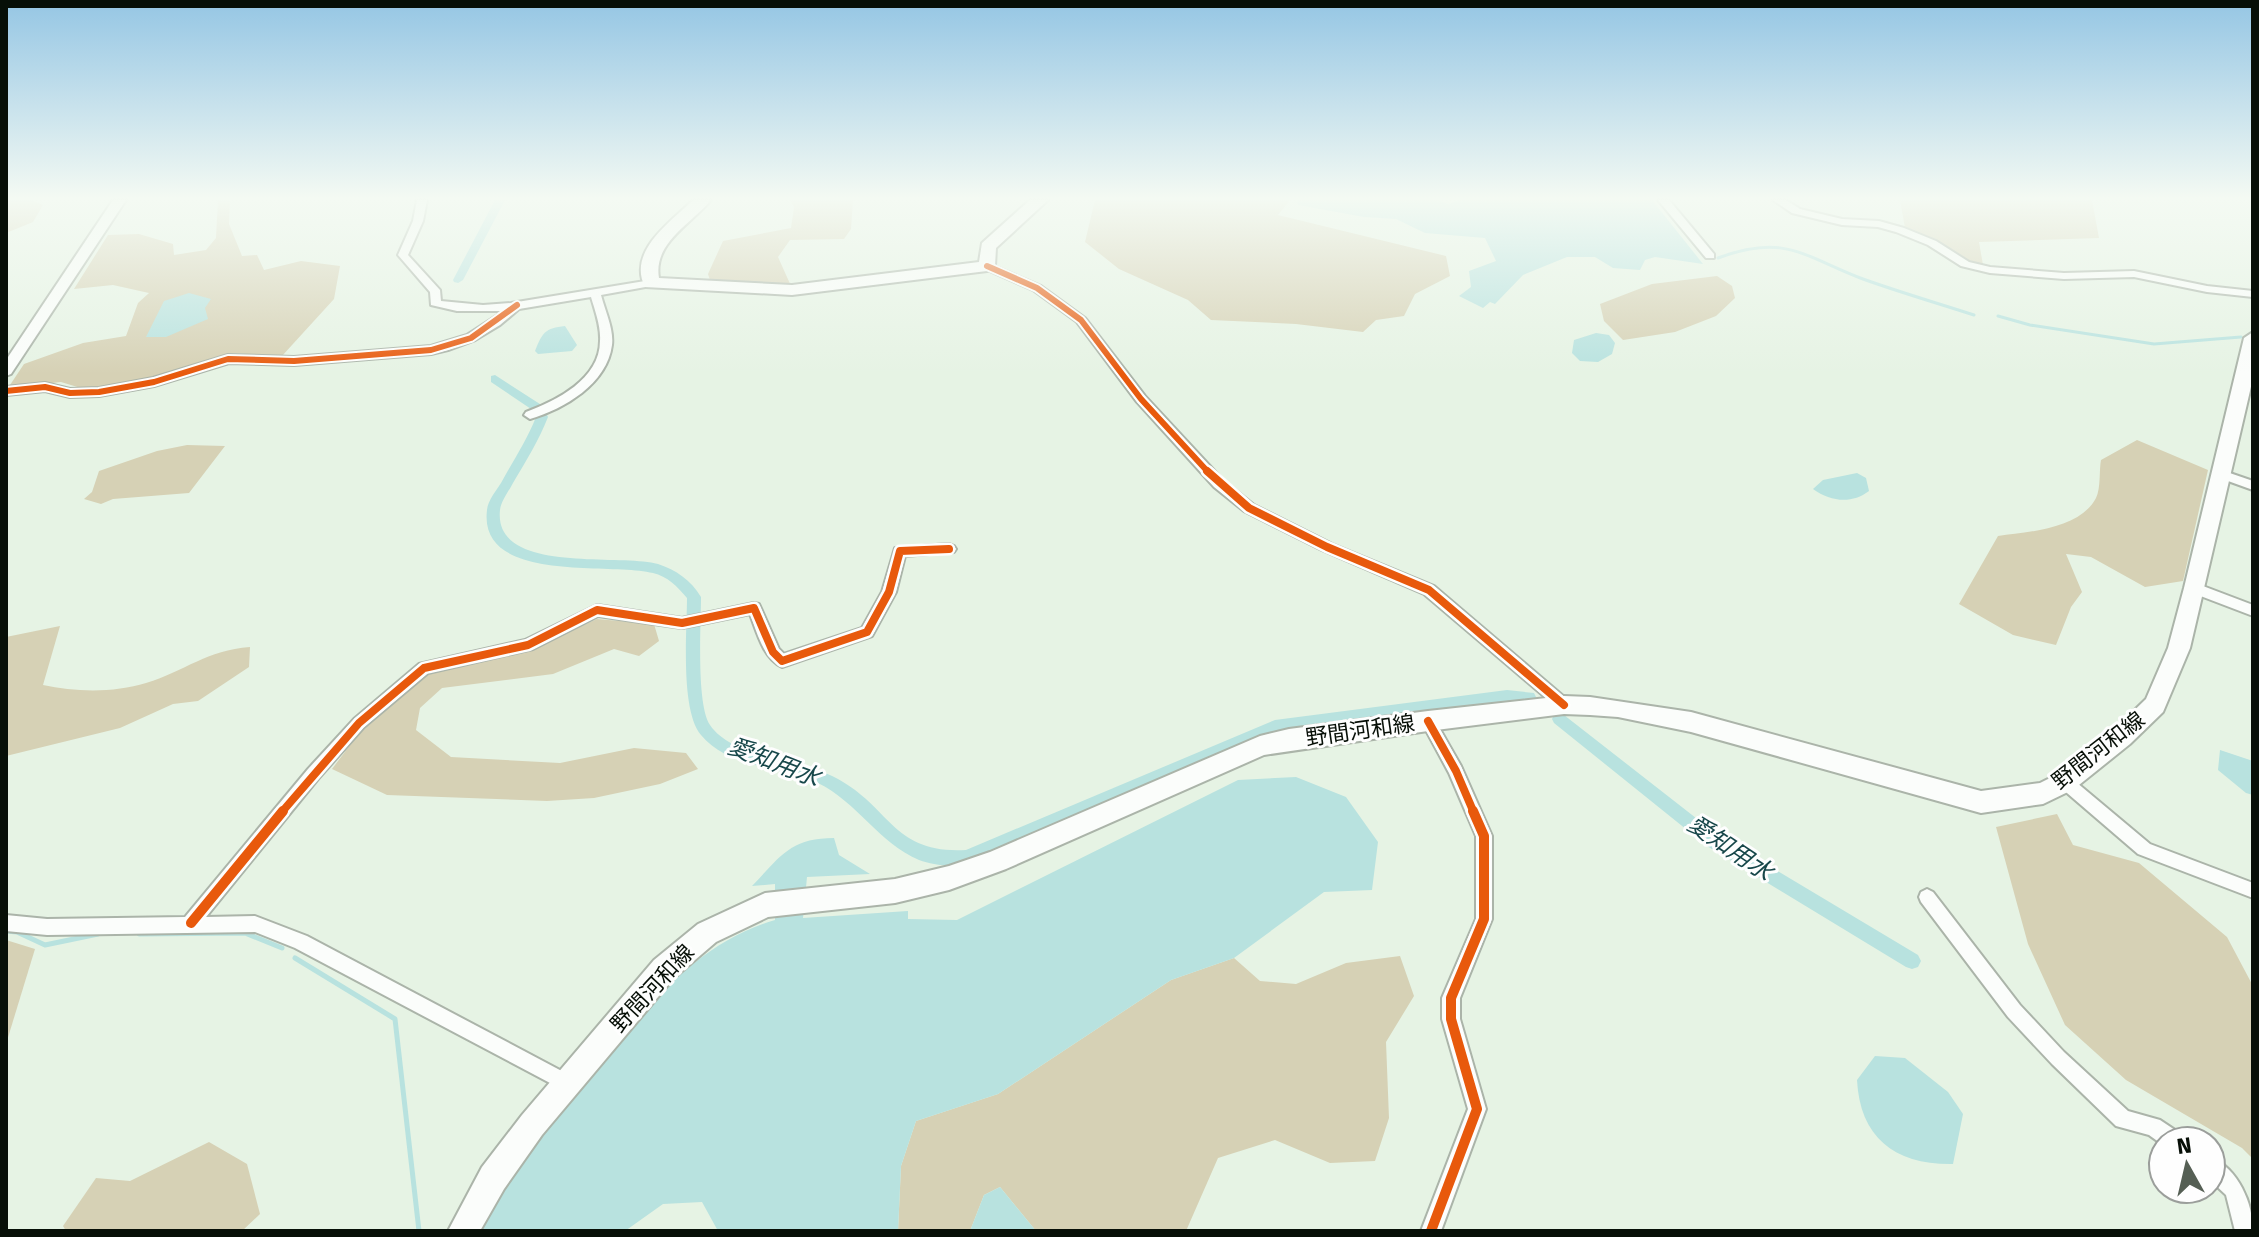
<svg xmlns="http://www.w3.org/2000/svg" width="2259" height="1237" font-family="'Fira Sans','Noto Sans JP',sans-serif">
<rect width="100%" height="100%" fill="#e6f3e4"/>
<g fill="#d6d1b5">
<polygon points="6,200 32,200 43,205 33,222 6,233"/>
<polygon points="218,200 230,200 229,224 242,256 257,255 264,270 301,261 340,266 334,299 282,356 230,353 155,379 84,389 61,382 8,388 24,364 83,343 126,336 138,303 149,293 113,285 74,289 108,235 139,234 173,244 174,255 206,250 216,238"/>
<polygon points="790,200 853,200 851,229 844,239 790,240 778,257 791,286 711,283 708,274 723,241 791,228 794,207"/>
<polygon points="1095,200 1290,200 1278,215 1446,256 1450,276 1415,294 1404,316 1376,320 1363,332 1296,324 1211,320 1188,300 1119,269 1085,242"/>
<polygon points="1900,200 2092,200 2099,238 1979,242 1983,265 1966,262 1936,241 1905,228"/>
<polygon points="1717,276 1732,286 1735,298 1716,316 1675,332 1623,340 1604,321 1600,304 1652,284"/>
<path d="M2137,440l71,30 -25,111 -38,6 -54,-30 -25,-3 16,38 -11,15 -15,38 -43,-10 -54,-31 39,-68c30,-4 82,-7 98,-38 5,-10 3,-28 5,-38z"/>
<polygon points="187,445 225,446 189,493 113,499 101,504 84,499 92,492 99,471 157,451"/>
<polygon points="597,619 654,624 659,641 639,656 614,649 553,674 442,688 420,708 416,730 451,757 560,763 634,748 686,753 698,769 660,784 594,798 547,801 387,795 332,769 366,724 427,674 528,650"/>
<path d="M60,626l-17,59c32,7 71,8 103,-2 39,-12 61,-33 104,-36l-1,20 -51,34 -25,3 -53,24 -114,28v-119z"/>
<polygon points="2057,814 2073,845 2139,863 2227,937 2253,986 2253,1159 2242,1148 2126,1080 2065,1025 2028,944 1996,827"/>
<polygon points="6,940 35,949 6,1044"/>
<polygon points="1400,956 1414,996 1386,1042 1389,1118 1375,1161 1330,1163 1275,1140 1218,1158 1186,1231 1036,1231 1000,1187 984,1195 970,1231 898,1231 901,1166 916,1121 998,1094 1171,980 1234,958 1260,981 1296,984 1346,963"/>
<polygon points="209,1142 247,1164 260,1214 242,1231 66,1231 63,1226 96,1178 130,1181"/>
</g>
<g fill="#b8e2df">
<polygon points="1297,200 1438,200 1448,204 1461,200 1652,200 1703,264 1655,257 1645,260 1640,270 1613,268 1595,257 1567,257 1523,275 1495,304 1490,302 1483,308 1459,296 1471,287 1469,271 1496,261 1485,238 1425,233 1396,219 1364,217 1298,205"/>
<polygon points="189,293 211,299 205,308 208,319 166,337 146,337 164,301"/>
<path d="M565,326l12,19 -5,6 -34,3 -3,-3c7,-18 10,-23 30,-25z"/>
<polygon points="1596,333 1609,335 1615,343 1612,354 1598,362 1580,361 1572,353 1574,340"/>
<path d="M1857,473l9,5 3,13c-17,13 -38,11 -56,-2l10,-9z"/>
<polygon points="2220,750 2253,761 2253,795 2246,793 2218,770"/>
<path d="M1296,777l50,20 32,45 -6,48 -48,2 -90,66 -63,22 -173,114 -82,27 -15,45 -3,65h-180l-16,-29 -39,2 -38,27h-145l8,-21c43,-59 85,-118 134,-174 45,-51 86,-96 153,-116v-36l-23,2c28,-29 38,-48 82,-48l5,17 31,19 -63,3 -4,41 105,-7v8l49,1 281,-140z"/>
<path d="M1875,1056l30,2 43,34 15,22 -10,50c-58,1 -93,-26 -96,-84z"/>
<polygon points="1000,1187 1036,1231 970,1231 984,1195"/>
</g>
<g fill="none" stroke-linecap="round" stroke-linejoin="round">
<g stroke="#b8e2df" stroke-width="3">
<path d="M1718,258c67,-25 85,-2 145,21 36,13 74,24 111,36"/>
<polyline points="1998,316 2030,325 2154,344 2241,337"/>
</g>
<g stroke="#b8e2df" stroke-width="5">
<polyline points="6,931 17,932 45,945 98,934"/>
<polyline points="139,934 245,933 282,948"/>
<polyline points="295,958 395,1019 419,1231"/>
</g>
<g fill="#b8e2df" fill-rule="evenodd">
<polygon points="495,200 505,200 463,280 458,283 454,282 453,280"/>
<path d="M495,375l48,31 5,11c-9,23 -22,44 -35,66 -4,8 -12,18 -13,27 -7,65 119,43 158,54 18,6 33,16 43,33 0,27 -5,107 9,128 23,34 92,34 128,54 53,29 55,75 128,71l309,-130 232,-30 27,3 2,4 -2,4 -27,1 -230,30 -304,130c-16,6 -38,4 -54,-2 -40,-17 -62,-58 -101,-77 -37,-17 -89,-14 -117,-48 -21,-25 -14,-104 -14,-137 -9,-11 -20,-22 -34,-25 -43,-11 -175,11 -166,-63 1,-10 9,-19 14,-27 12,-22 26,-43 35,-66l-2,-6 -43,-29v-6z"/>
<polygon points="1559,713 1564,715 1719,836 1918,955 1921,961 1918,967 1912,969 1906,967 1707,846 1554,723 1552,719 1554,715"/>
</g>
<g stroke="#abb4a9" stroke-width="4">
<g id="minor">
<path d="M417,200h10l-4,21 -15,34 32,35 1,11 42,4 28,-2 140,-23 5,3 -5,3 -50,9c4,16 13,34 11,50 -5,39 -48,64 -82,74l-6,-4 2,-3c30,-11 74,-33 74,-71 1,-15 -5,-30 -9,-44l-72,12 -19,16 -25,15 -27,10 -17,4 -137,11 -65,-2 -75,23 -55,10 -29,1 -25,-6 -39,4v-8l39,-4 25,6 29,-1 54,-10 75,-23 66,2 137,-11 36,-11 37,-24h-47l-26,-6 -1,-13 -32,-37 15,-34z"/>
<polygon points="1658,200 1669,200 1714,254 1714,258 1706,258"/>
<polygon points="1773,200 1786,200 1800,209 1842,219 1879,221 1904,228 1936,241 1969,262 1990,267 2064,273 2134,271 2207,286 2253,291 2253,297 2207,292 2134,277 2064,279 1990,273 1961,266 1928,245 1896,232 1878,227 1842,225 1792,213"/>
<polygon points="987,263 1041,286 1085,318 1145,396 1224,481 1254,505 1332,544 1434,586 1569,701 1571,705 1569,709 1564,711 1559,709 1424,594 1322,550 1244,511 1214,487 1137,402 1077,322 1033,290 983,268 983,264"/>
<polygon points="2221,470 2253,481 2253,490 2217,477 2215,474"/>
<path d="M949,544l5,2 2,3 -2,3 -49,4 -9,36 -24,44 -90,31c-19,-9 -25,-35 -32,-53l-68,14 -84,-12 -65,33 -105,24 -64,54 -46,52 -112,138 49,-1 52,20 266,141 3,6 -3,6 -6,3 -272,-144 -40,-16 -208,3 -41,-4v-16l41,4 138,-2 123,-148 46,-50 65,-55 106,-24 72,-35 85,13 72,-15 5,1 20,45 5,5 78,-26 20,-36 13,-44z"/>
<polygon points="2195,583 2253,605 2253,616 2190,592 2188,588"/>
<polygon points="1428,715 1433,717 1461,766 1492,836 1492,919 1460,998 1460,1019 1486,1109 1441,1231 1421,1231 1468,1109 1442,1019 1442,998 1476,919 1476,836 1449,773 1421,721 1423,717"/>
<polygon points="2065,775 2070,777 2150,844 2253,883 2253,898 2138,854 2060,787 2057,782 2060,777"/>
<polygon points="1927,889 1933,892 2020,1005 2064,1052 2128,1111 2160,1120 2181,1134 2183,1141 2163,1141 2163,1145 2149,1135 2116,1126 2052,1064 2008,1017 1921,902 1919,897 1921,892"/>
<path d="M2211,1157c27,12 42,46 42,74h-18l-9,-36 -15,-14z"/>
</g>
</g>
<g stroke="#abb4a9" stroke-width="4">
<polygon id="tertiary" points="113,200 126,200 11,374 6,376 6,360"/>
</g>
<g stroke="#abb4a9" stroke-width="4">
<g id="secondary">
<path d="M693,200h18c-21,25 -58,43 -52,78l133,7 187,-23 3,-19 48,-43h18l-52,48 -1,18 -8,5 -195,24 -147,-8c-18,-36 26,-65 48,-87z"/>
<polygon points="2253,332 2253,378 2190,648 2163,712 2130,744 2074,789 2043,804 1981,813 1691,732 1618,717 1590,715 1564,714 1428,731 1264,755 1006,869 949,890 895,903 768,917 716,942 674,978 542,1135 504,1189 480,1231 448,1231 482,1167 522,1115 654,960 698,924 765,893 895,879 949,866 990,852 1260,736 1289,729 1428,711 1564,696 1590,697 1691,712 1981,791 2040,783 2056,775 2114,730 2146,699 2168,648 2184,588 2244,338"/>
</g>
</g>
<use href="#minor" fill="#fbfdfb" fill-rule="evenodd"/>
<use href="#tertiary" fill="#fbfdfb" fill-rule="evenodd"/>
<use href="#secondary" fill="#fbfdfb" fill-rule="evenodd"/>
<g stroke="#fefefe" stroke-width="10">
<g id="cycleway-far2">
<polyline points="987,266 1037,288 1081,320 1141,399 1209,473"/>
<polyline points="6,391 45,387 70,393 99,392 154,382 228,359 294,361 431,350 471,338 517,305"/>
</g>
</g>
<g stroke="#fefefe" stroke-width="13">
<g id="cycleway-far1">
<polyline points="1207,471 1249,508 1327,547 1429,590 1564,705"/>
<polyline points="1428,721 1456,771 1474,813"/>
<polyline points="281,813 359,723 424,668 528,645 597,610 682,623 754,608 773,652 782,661 867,632 889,592 900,551 949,549"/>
</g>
</g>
<g stroke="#fefefe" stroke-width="15">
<g id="cycleway">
<polyline points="191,923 283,811"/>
<polyline points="1431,1231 1477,1109 1451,1019 1451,998 1484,919 1484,836 1473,811"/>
</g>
</g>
<use href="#cycleway-far2" stroke="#e8590c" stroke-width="6"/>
<use href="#cycleway-far1" stroke="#e8590c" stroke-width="8"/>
<use href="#cycleway" stroke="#e8590c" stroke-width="10"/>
</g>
<linearGradient id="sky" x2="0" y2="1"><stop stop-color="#95c6e4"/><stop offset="0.53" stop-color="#f4faf3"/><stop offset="1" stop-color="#f4faf3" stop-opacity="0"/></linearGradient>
<rect width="2259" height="374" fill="url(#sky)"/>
<g text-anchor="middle" stroke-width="6" stroke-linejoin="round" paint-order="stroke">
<g font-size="22" fill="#070f07" stroke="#fefefe">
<text transform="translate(1360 730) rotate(-8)" y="8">野間河和線</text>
<text transform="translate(2098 750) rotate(-38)" y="8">野間河和線</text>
<text transform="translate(652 988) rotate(-47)" y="8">野間河和線</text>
</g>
<g font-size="24" font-style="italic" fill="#17474a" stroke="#fefefe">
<text transform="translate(774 762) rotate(21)" y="8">愛知用水</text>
<text transform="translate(1730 848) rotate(34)" y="8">愛知用水</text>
</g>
</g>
<rect width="2259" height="1237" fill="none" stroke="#070f07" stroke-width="16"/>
<g transform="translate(2187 1165) rotate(352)"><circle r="38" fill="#fefefe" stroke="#9b9e9b" stroke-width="2"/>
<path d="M0-6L14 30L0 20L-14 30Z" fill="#555f54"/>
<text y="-12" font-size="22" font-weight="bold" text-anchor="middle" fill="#070f07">N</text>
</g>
</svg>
